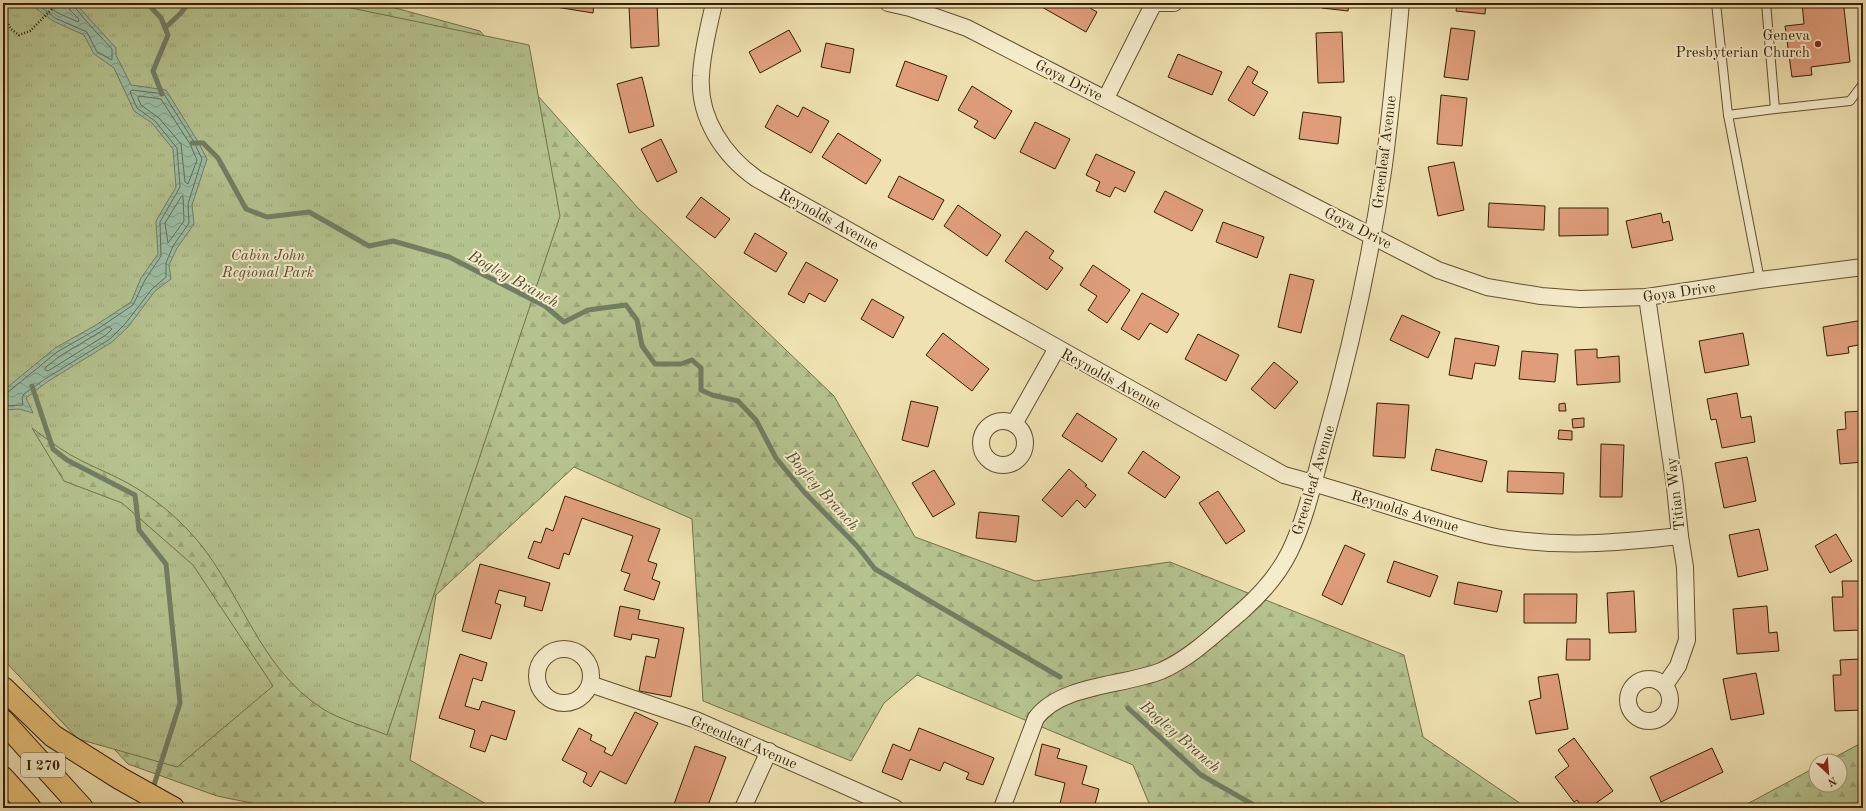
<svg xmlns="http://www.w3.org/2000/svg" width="1866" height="811" font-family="'Old Standard TT',serif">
<defs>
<pattern id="forest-firs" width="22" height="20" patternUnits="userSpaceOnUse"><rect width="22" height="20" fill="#b5c38f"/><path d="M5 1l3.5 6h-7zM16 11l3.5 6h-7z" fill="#9ca77a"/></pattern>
<pattern id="park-tufts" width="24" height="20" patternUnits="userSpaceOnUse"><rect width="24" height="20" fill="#b5c38f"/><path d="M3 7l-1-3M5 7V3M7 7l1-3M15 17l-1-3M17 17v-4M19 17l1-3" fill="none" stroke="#9ca77a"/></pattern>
<pattern id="water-waves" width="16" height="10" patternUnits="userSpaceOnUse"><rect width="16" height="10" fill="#9bbea6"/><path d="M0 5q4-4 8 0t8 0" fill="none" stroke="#7f9a85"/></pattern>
</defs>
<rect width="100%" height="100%" fill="#efe1b1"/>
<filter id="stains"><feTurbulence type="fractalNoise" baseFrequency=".005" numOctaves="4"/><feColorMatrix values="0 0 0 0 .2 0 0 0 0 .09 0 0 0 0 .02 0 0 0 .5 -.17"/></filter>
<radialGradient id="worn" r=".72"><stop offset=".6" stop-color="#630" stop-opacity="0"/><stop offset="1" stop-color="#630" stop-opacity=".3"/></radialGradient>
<g fill="url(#forest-firs)" stroke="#747148">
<polygon points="3,3 377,3 480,31 638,208 834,396 915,537 1035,581 1170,562 1404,655 1423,737 1527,808 1151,808 1133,765 917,675 884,703 851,761 703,701 692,519 574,467 436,595 410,760 493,808 276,808 217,796 128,764 3,629"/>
<polygon points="1863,742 1863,808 1727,808 1749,803 1816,767 1816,785 1840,785 1840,761 1828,761"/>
</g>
<path fill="url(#park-tufts)" stroke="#747148" d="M3,3h324l202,42 31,171 -173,519c-17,-7 -49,-16 -64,-26 -67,-42 -83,-125 -135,-179 -21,-22 -44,-39 -70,-52 -16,-8 -34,-15 -49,-24 -13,-8 -25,-17 -37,-26l32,53 58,22 71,62 80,121 -96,81 -99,-28 -75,-80z"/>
<polygon fill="url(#water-waves)" stroke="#727e64" points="31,3 75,3 116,48 116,55 131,85 166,90 197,140 207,159 192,205 194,224 177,248 169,265 171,279 155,291 128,327 112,342 47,382 26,398 33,413 19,409 3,410 3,391 55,348 96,325 131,302 141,278 158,254 156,221 176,187 173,149 152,123 134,111 114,68 94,54 84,35 53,21 34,7"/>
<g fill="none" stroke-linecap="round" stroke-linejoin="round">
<g stroke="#686e53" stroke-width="1">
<path d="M36,3l19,15 32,14 10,20 15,8v-11c-7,-8 -38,-39 -39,-46"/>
<polyline points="43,3 58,13 78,22 79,19 70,10 68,3"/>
<polygon points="139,96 161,99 190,144 197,160 188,184 185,182 181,144 159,118 141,105 138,98"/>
<polygon points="183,196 184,221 168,243 165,223 181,197"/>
<polygon points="109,327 112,329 106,335 48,371 45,370 45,368 60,356"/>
<polyline points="3,394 7,393 57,352 99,328 133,305 145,280 161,256 160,222 180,187 177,148 155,121 137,108 130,92 132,90 164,94 194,142 202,159 188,204 189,223 173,246 166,263 166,277 152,289 125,324 110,339 45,379 24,394 22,398 23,405 3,406"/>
</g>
<g stroke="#727e64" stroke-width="5">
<polyline points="147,3 161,18 168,35 153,71 162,94"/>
<polyline points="165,28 181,13 188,3"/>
<polyline points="192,143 203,143 218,158 246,209 267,217 309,212 369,246 393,241 449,257 545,306 564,322 588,310 626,305 637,320 642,346 655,364 681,364 692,360 701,368 701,390 712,395 738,401 756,420 776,458 804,492 857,546 875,569 1060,677"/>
<polyline points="32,386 53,449 67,460 135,495 139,530 166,564 180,703 154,785"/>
<polyline points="1128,708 1201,775 1259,808"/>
</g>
</g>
<g fill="#df9d7b" stroke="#341f00">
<polygon points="557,3 594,3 593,13 556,7"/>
<polygon points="1042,3 1082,3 1097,12 1086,32 1040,6"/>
<polygon points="1234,3 1263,3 1263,7 1234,6"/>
<polygon points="1323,3 1349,3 1348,11 1322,8"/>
<polygon points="1457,3 1486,3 1485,14 1456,11"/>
<polygon points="1802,3 1847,3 1847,7 1844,8 1850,62 1811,67 1812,75 1792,77 1785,26 1804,24"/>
<polygon points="657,4 659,46 631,48 629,6"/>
<polygon points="1451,28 1475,31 1468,80 1444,77"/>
<polygon points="789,30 801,51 760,73 749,52"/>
<polygon points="1342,32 1344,82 1318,83 1316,33"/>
<polygon points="826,43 854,49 850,73 821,67"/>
<polygon points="1178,54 1222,72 1212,95 1168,77"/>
<polygon points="905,61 947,76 938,101 896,86"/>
<polygon points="1248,66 1258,72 1252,83 1268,92 1254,116 1228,100"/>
<polygon points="642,77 654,126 629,133 617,84"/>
<polygon points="972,86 1012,111 995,139 974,127 978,121 958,110"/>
<polygon points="1441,95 1467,98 1462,146 1437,144"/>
<polygon points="777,105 798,117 803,107 829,121 811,153 765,127"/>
<polygon points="1303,112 1341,117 1338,144 1299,139"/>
<polygon points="1035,122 1070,139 1055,169 1020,152"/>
<polygon points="838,133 881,160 866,184 822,157"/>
<polygon points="661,139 677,172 657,182 641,149"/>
<polygon points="1096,154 1135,172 1125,192 1115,187 1110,197 1096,191 1100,182 1086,175"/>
<polygon points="1454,162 1464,210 1438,216 1428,167"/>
<polygon points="899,176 944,200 933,220 888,197"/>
<polygon points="1165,191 1203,210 1192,231 1154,212"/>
<polygon points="701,197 730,219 715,238 686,217"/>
<polygon points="1489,203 1545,206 1544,230 1488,227"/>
<polygon points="958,205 1001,235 987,256 944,226"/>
<polygon points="1559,208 1608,208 1608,235 1559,236"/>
<polygon points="1661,213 1663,223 1669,221 1673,240 1632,248 1626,221"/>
<polygon points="1223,222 1264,237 1257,258 1216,242"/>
<polygon points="1026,231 1054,251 1049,258 1063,268 1047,290 1005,261"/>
<polygon points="755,233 787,253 776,272 744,253"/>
<polygon points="806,262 838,280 825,302 809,293 804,303 788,294"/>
<polygon points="1093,265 1130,290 1107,323 1088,310 1097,296 1080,285"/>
<polygon points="1290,274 1314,280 1301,333 1278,327"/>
<polygon points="1142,293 1179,314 1167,333 1150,323 1139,340 1121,329"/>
<polygon points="872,299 904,317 893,338 861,319"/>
<polygon points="1402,315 1440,332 1428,358 1390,340"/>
<polygon points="1863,320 1863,344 1848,347 1849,353 1827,356 1823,327"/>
<polygon points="943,333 989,369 972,391 926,355"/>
<polygon points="1743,333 1749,365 1705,373 1699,341"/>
<polygon points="1198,334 1239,355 1226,381 1185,359"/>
<polygon points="1455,338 1499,346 1495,366 1475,363 1472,379 1449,375"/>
<polygon points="1597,349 1597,358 1619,356 1620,382 1577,385 1575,350"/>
<polygon points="1522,351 1558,354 1555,382 1519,379"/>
<polygon points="1274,362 1298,382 1275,409 1251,389"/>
<polygon points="1737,393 1741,418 1751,416 1755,442 1722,448 1716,419 1711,420 1707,399"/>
<polygon points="911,401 938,407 928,447 902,440"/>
<polygon points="1377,403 1409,405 1405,458 1373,456"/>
<polygon points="1565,403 1566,411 1559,411 1559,404"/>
<polygon points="1863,411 1863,462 1840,464 1837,430 1846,429 1845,412"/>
<polygon points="1077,413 1117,439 1102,462 1062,436"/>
<polygon points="1584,418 1584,427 1573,428 1572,419"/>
<polygon points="1559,430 1572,431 1572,440 1558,439"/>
<polygon points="1601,444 1624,445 1622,497 1600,497"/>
<polygon points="1436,449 1487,461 1482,482 1431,470"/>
<polygon points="1143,451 1180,477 1165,498 1128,473"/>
<polygon points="1747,457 1756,501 1724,508 1715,463"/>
<polygon points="1069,469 1087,485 1085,486 1096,495 1085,508 1077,500 1062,517 1042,500"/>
<polygon points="934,470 955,504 933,517 912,483"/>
<polygon points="1508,471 1564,473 1563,494 1507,492"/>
<polygon points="1218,491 1245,531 1226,544 1199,503"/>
<polygon points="565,496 660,529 648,561 657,564 652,579 660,582 654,600 624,590 630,574 621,571 633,536 582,518 569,555 564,553 559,569 528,558 534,541 541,543 546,528 553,531"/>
<polygon points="979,512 1019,516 1016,542 976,538"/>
<polygon points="1759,529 1768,570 1738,577 1729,535"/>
<polygon points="1836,534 1852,561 1830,573 1815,546"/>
<polygon points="1345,545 1365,554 1342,605 1322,595"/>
<polygon points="1394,561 1438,576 1430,597 1387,582"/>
<polygon points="480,564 550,583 542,611 524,606 526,597 499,590 495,603 501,605 491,639 462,631"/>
<polygon points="1842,581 1860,581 1862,630 1834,631 1832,597 1843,597"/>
<polygon points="1458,582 1502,591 1497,612 1454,604"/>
<polygon points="1634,591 1636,632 1609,633 1607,593"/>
<polygon points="1524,594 1577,594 1576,623 1524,623"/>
<polygon points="620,606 640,610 638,619 684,628 671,697 639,691 646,656 655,658 659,639 632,634 631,640 614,636"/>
<polygon points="1767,606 1769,633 1777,632 1779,651 1737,654 1733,609"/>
<polygon points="1567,639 1590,639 1590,660 1566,660"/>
<polygon points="460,654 487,663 482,681 473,678 465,706 479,710 482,701 515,711 506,740 491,735 485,752 470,747 475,730 439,718"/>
<polygon points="1861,659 1863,710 1835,711 1833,675 1841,675 1840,660"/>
<polygon points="1756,673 1764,714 1731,720 1723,679"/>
<polygon points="1558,674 1568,729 1536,734 1529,701 1541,698 1538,677"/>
<polygon points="635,712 658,723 626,784 600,771 591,787 583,782 587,773 562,760 579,728 592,735 590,740 606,748 604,752 612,756"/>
<polygon points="919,728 994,758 983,785 966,779 969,773 944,762 940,771 910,759 902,780 882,772 893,744 910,751"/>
<polygon points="1574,738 1613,791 1589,808 1583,808 1577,800 1574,802 1555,777 1569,766 1558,750"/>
<polygon points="1042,744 1060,749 1057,758 1087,766 1082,784 1099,789 1094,808 1059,808 1065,783 1035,775"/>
<polygon points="695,746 726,757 707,808 675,808 673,807"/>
<polygon points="1712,748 1723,772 1661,802 1650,777"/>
</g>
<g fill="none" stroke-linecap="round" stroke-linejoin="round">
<g stroke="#63502c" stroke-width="10">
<g id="service">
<polyline points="1716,3 1728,115"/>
<polyline points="1766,3 1775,109 1850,101 1863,84"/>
<polyline points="1760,280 1728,115 1775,109"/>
</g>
</g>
<g stroke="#63502c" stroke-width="18">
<g id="minor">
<path d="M714,3c-5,24 -12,48 -13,73 -3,42 23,80 56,103l527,296c45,12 89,26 133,40 26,8 52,17 79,22 64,11 120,6 184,-1"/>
<polyline points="888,3 910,8 967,28 1438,270 1487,287 1541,296 1580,299 1647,297 1760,280 1863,267"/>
<polyline points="1159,3 1174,3"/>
<polyline points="1106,98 1154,3"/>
<polyline points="1647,297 1675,487 1680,536 1685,567 1687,640 1678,666 1665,685"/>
<circle cx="1003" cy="443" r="22"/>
<polyline points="1014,424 1057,348"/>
<circle cx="564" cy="676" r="27"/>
<circle cx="1649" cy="700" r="21"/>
<polyline points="590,684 696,720 895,808"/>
<polyline points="743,808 769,751"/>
<path d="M1002,808l34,-90c26,-34 87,-32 125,-47 30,-13 56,-39 81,-60 18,-16 36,-36 47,-58 18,-36 26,-78 37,-117 25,-89 45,-180 58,-271 7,-54 12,-108 17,-162"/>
</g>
</g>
<g stroke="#341f00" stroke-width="24">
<g id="motorway">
<polyline points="3,688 53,736 121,779 173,808"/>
<polyline points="3,721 82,808"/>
<polyline points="3,778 30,808"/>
</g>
</g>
<polyline stroke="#341f00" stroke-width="2.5" stroke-dasharray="1 2" stroke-linecap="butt" points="3,18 5,18 11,29 19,35 30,31 58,3"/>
<use href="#service" stroke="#f5eccc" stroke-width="8"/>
<use href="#minor" stroke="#f5eccc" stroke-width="16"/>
<use href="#motorway" stroke="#e8c078" stroke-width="22"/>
</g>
<circle fill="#8f2418" stroke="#f5eccc" stroke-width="1.5" cx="1818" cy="44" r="4"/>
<g text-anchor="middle" stroke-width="4" stroke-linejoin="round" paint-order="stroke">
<rect fill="#f5eccc" stroke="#6e5c3d" stroke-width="1" x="21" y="753" width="44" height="24" rx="3"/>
<g font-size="14" font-weight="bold" fill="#341f00">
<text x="43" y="770">I 270</text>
</g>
<g font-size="15" fill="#341f00" stroke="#f5eccc" text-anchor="end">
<text x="1810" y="40">Geneva<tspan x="1810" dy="17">Presbyterian Church</tspan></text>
</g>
<g font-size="15" fill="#341f00" stroke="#f5eccc">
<text transform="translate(1069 80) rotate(27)" y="5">Goya Drive</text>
<text transform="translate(1384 152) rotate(-83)" y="5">Greenleaf Avenue</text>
<text transform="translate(829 219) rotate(29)" y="5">Reynolds Avenue</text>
<text transform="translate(1358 228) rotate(27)" y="5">Goya Drive</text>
<text transform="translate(1679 292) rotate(-8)" y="5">Goya Drive</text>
<text transform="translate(1111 379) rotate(29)" y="5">Reynolds Avenue</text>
<text transform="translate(1313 480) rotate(-73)" y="5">Greenleaf Avenue</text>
<text transform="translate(1675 494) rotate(-97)" y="5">Titian Way</text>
<text transform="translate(1405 511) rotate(17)" y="5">Reynolds Avenue</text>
<text transform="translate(744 742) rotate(23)" y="5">Greenleaf Avenue</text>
</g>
<g font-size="15" font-style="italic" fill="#5b502b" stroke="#f5eccc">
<text x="268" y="260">Cabin John<tspan x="268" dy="17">Regional Park</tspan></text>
</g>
<g font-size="16" font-style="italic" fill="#534f32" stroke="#f5eccc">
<text transform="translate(514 278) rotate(29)" y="6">Bogley Branch</text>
<text transform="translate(823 490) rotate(48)" y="6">Bogley Branch</text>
<text transform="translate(1181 736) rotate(41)" y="6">Bogley Branch</text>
</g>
</g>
<rect width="1866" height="811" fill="none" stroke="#efe1b1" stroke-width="16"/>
<rect x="4" y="4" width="1858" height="803" fill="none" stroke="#341f00" stroke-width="2"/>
<rect x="8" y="8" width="1850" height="795" fill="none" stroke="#341f00"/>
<g transform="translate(1828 773) rotate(154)"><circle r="19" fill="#f5eccc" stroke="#a89a7a"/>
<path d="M0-3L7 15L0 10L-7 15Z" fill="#8f2418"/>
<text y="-6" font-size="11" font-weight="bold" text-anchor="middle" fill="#341f00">N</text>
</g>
<rect width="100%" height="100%" filter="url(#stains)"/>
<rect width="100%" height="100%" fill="url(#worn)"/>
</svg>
